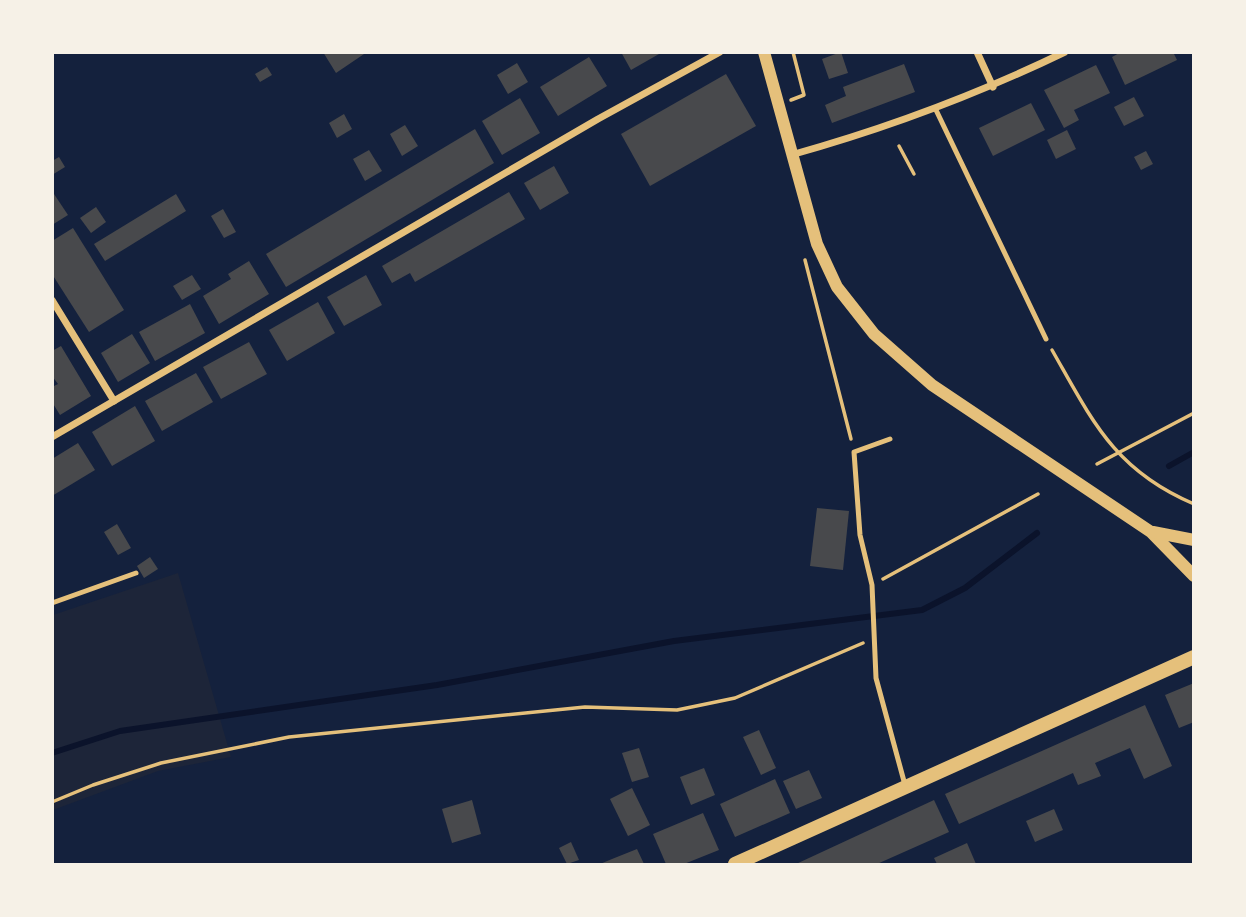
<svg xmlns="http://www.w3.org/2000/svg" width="1246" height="917" font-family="Mulish,sans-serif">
<rect width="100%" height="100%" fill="#14213d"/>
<polygon fill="#1d2539" points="178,573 231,757 158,771 53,810 53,615"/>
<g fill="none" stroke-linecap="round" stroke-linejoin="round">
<g stroke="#0b132b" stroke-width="6">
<polyline points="1169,466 1194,452"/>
<polyline points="52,753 120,731 437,685 674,641 922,610 965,588 1037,533"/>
</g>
</g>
<g fill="#48494c">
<polygon points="323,52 367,52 336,73"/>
<polygon points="621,52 658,52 659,54 631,70"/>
<polygon points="841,52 848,73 829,79 822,59"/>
<polygon points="1121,52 1173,52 1177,60 1125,85 1112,57"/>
<polygon points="589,57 607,86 558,116 540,87"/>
<polygon points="517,63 528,82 508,94 497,75"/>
<polygon points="904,64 915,92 832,123 825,105 846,96 843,87"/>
<polygon points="1096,65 1110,93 1074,110 1079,120 1064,128 1044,90"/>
<polygon points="267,67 272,75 260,82 255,74"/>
<polygon points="726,74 756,126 650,186 621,134"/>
<polygon points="1134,97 1144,116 1124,126 1114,107"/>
<polygon points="520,98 540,133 502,155 482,121"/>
<polygon points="1031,103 1045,130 993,156 979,128"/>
<polygon points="344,114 352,129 337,138 329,123"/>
<polygon points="405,125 418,146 402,156 390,134"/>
<polygon points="475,129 494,163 286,287 266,254"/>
<polygon points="1067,130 1076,149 1056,159 1047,140"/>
<polygon points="369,150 382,171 365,181 353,159"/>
<polygon points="1146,151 1153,164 1141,170 1134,157"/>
<polygon points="59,157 65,167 52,175 52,161"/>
<polygon points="554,166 569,193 540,210 524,183"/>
<polygon points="52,191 68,215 52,225"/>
<polygon points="509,192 525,219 415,282 410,273 392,283 382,266"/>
<polygon points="176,194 186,211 105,261 94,244"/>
<polygon points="96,207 106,222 91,233 80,218"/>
<polygon points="223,209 236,232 224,238 211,216"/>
<polygon points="73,228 124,310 89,332 52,274 52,241"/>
<polygon points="249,261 269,294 219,324 203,296 231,279 228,274"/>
<polygon points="192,275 201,289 182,300 173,286"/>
<polygon points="366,275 382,305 344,326 327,297"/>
<polygon points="318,302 335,333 287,361 269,330"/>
<polygon points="190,304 205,333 155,361 139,332"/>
<polygon points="132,334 150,363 118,382 101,353"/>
<polygon points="249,342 267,374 221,399 203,367"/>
<polygon points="61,346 91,396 60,415 52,402 52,387 58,384 52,376 52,351"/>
<polygon points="196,373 213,402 162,431 145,401"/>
<polygon points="135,406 155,441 112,466 92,432"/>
<polygon points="78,443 95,470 52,496 52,459"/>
<polygon points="817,508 849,511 843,570 810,566"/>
<polygon points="117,524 131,548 118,555 104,532"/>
<polygon points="150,557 158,569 144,578 137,566"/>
<polygon points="1194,683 1194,722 1179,728 1165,695"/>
<polygon points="1145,705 1172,766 1144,779 1130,748 1095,763 1101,776 1078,785 1073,773 959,824 945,794"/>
<polygon points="759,730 776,768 761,775 743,737"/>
<polygon points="639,748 649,777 632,782 622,753"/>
<polygon points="704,768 715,795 691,805 680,777"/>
<polygon points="809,770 822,798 796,809 783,781"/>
<polygon points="775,779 790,813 735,837 720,804"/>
<polygon points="632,788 650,825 628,836 610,799"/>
<polygon points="472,800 481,834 452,843 442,809"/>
<polygon points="934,800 949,832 877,864 796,864"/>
<polygon points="1054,809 1063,830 1035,842 1026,821"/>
<polygon points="703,813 719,850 684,864 666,864 653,834"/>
<polygon points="571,842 579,860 567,864 559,848"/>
<polygon points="967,843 976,864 937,864 934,858"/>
<polygon points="637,849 644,864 600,864 612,859"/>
</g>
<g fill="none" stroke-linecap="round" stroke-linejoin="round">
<g stroke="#e5c07b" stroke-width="3.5">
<polyline points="791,100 804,95 793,52"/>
<polyline points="899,146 914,174"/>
<polyline points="805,260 851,439"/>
<path d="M1052,350c40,70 62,120 142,154"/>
<polyline points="1097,464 1194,413"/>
<polyline points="883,579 1038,494"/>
<polyline points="52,802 93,785 161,763 289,737 585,707 677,710 735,698 863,643"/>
</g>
<g stroke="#e5c07b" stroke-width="5">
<polyline points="936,110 1046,339"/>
<polyline points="890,439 854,452 860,535 872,585 876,678 905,785"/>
<polyline points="52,603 136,573"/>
</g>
<g stroke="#e5c07b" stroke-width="7">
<polyline points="977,52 993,87"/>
<path d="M791,155c97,-27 183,-59 274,-103"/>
<polyline points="52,300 114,401"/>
<polyline points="52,437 598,119 720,52"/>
</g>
<g stroke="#e5c07b" stroke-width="12">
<polyline points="764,52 817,244 837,287 874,334 932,385 1151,532 1194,576"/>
<polyline points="1153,532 1194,540"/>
</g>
<polyline stroke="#e5c07b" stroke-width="14" points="735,864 1194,657"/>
</g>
<rect width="1246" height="917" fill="none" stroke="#f6f1e7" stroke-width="108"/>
</svg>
